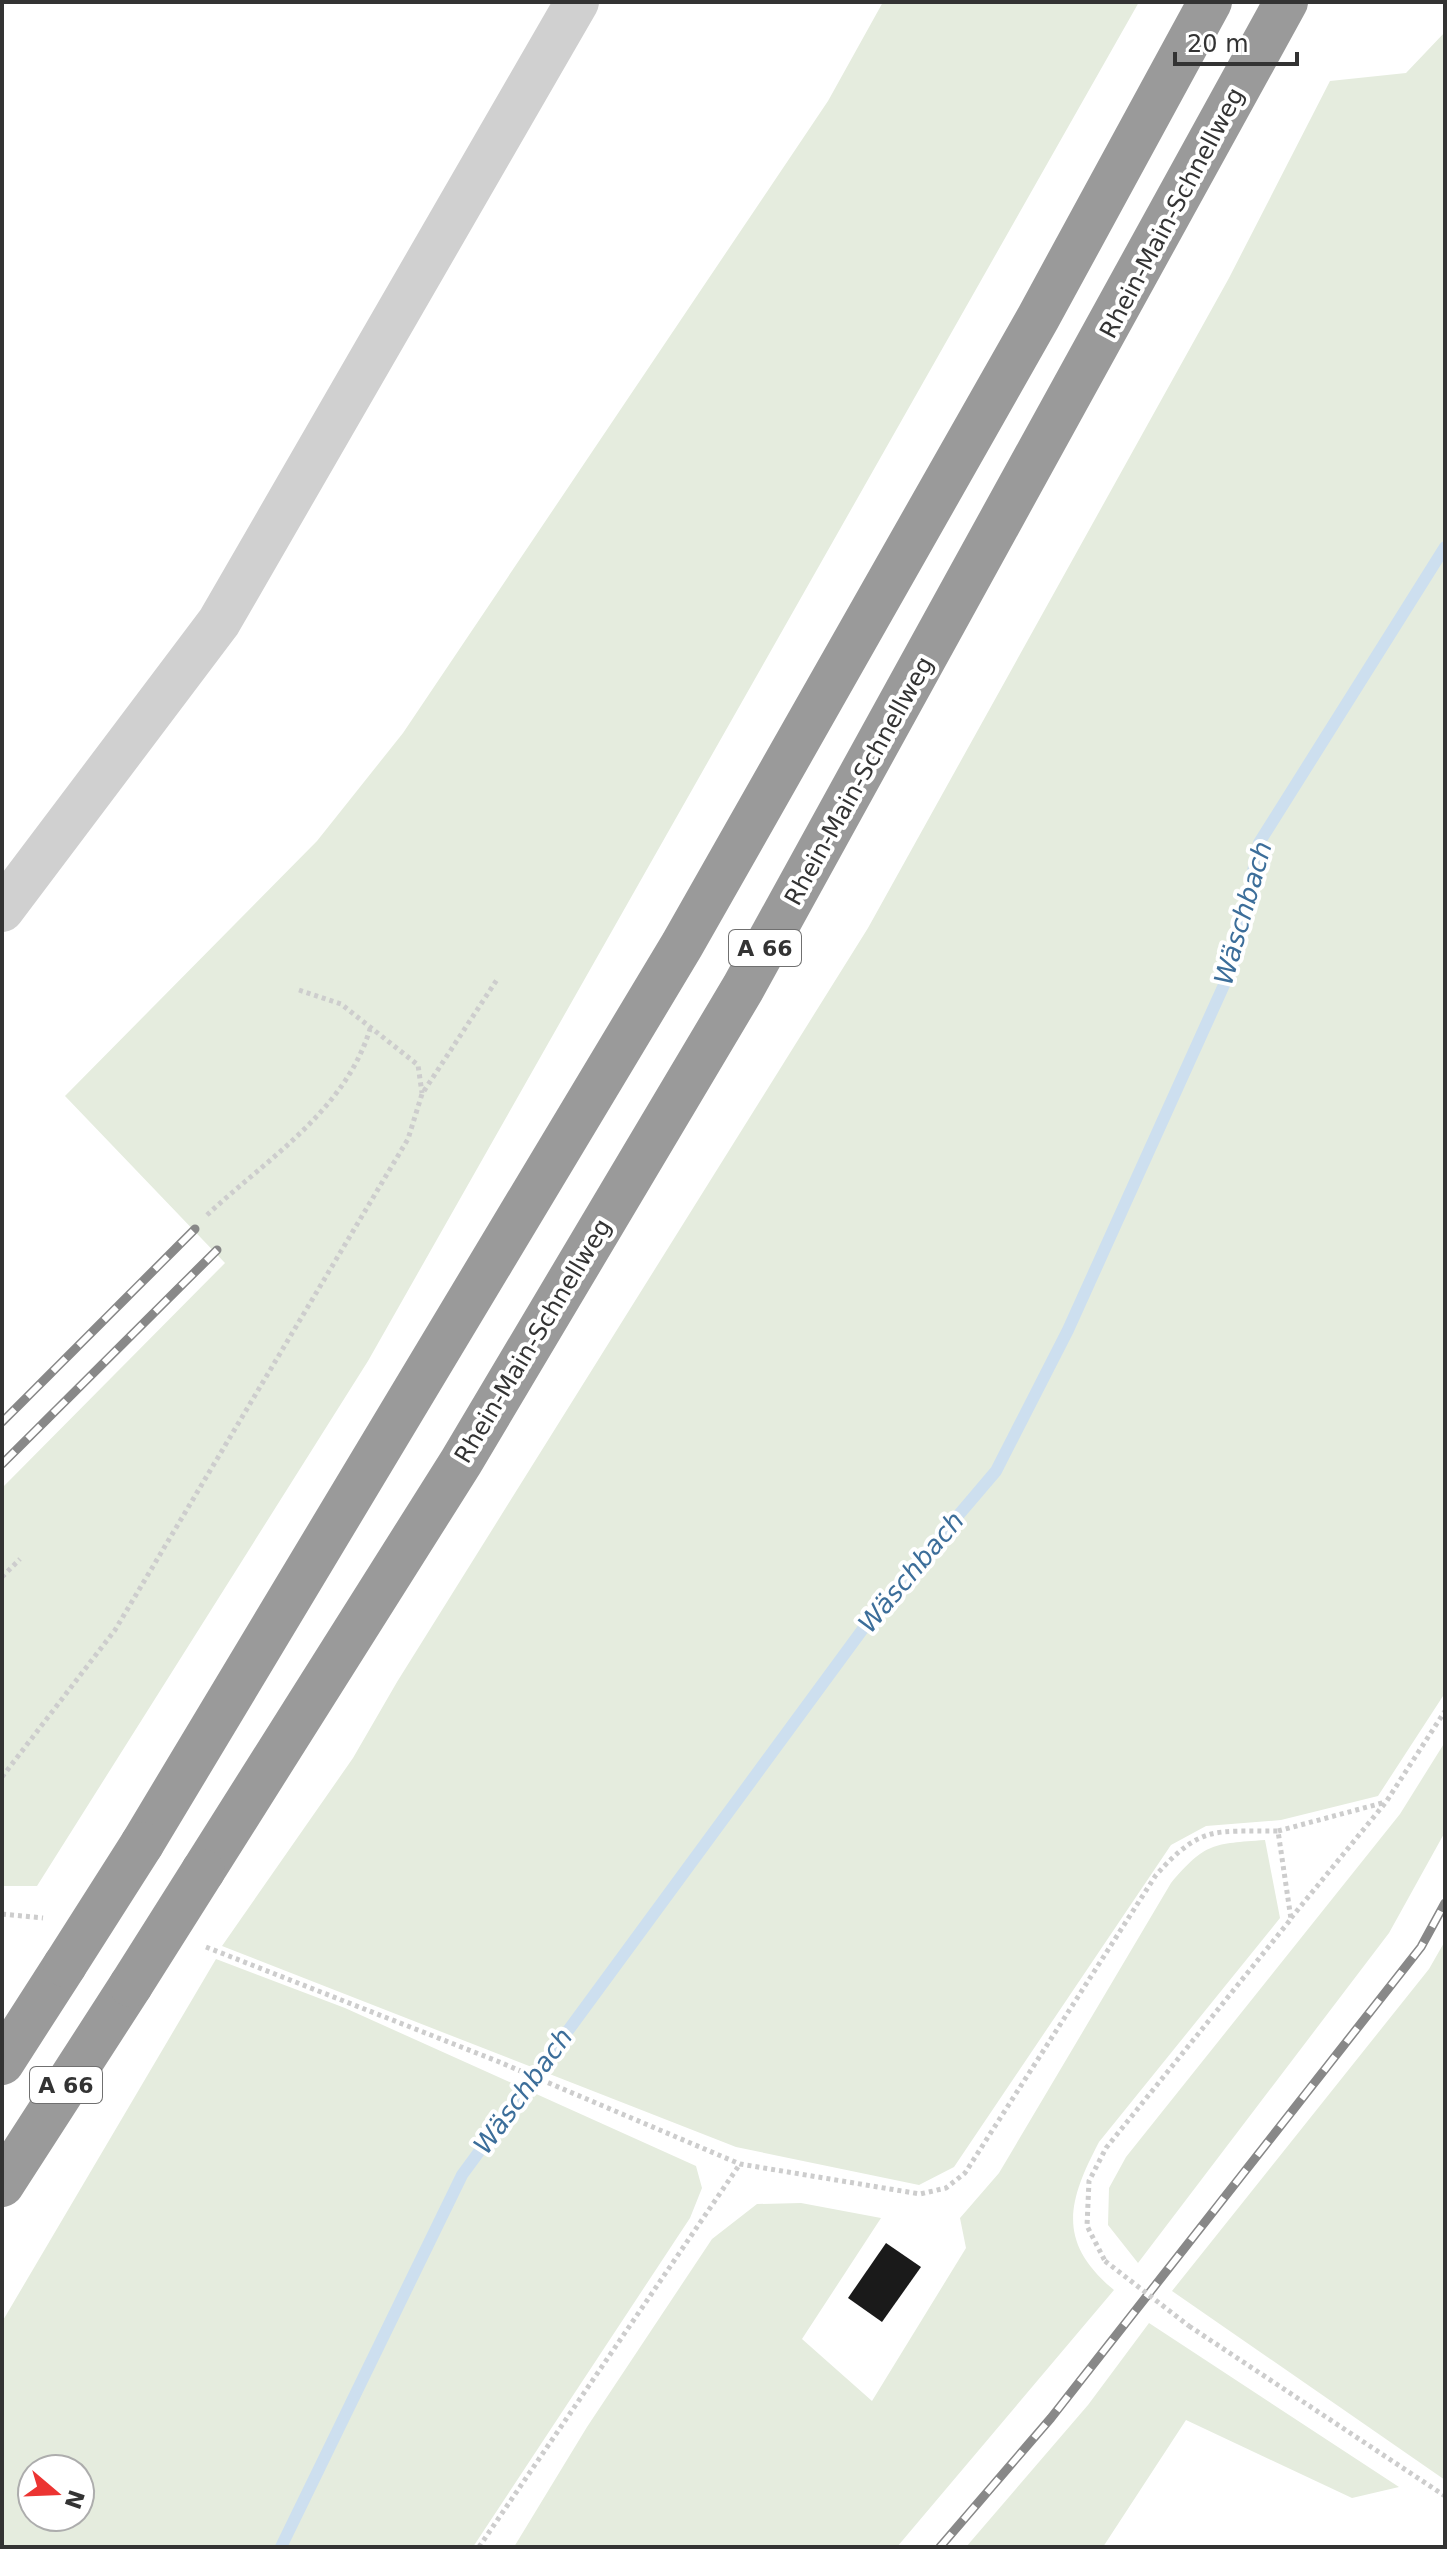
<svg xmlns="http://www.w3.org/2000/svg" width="1447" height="2549" font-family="'DejaVu Sans',sans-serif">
<rect width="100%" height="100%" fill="#fff"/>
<g fill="#e5ecde" fill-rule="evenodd">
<polygon points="883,2 1139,2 368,1361 37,1886 2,1886 2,1488 225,1263 65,1096 317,841 403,733 828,101"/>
<polygon points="1445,32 1445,1693 1378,1796 1281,1820 1206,1826 1171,1845 954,2167 919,2185 736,2147 222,1946 353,1758 397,1682 868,928 1229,278 1330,81 1406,73"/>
<polygon points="1445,1742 1445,1832 1389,1933 1138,2263 1108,2225 1109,2188 1126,2157 1400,1814"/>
<path d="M1265,1840l15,78 -181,224c-32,61 -42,100 15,148l-217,257h-383l73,-120 125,-188 45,-35 44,-1 80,15 -79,121 70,62 94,-153 -6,-30 39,-45 172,-290c35,-41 42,-39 94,-43z"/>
<polygon points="1445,1941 1445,2480 1172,2291 1429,1969"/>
<path d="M216,1959l129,49 351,158 6,22 -12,30 -217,329h-471v-225zM32,2469h48v48h-48z"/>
<polygon points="1149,2323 1399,2487 1352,2498 1186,2420 1103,2547 966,2547 1088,2405"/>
</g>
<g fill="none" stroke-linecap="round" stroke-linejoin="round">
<polyline stroke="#cddfef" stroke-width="12" points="281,2547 462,2175 871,1618 996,1471 1068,1330 1233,965 1259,843 1445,547"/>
</g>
<polygon fill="#1a1a1a" points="886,2243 921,2267 882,2322 848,2298"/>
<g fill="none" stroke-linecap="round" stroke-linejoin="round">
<g stroke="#cdcdcd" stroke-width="5" stroke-dasharray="4 4" stroke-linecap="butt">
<polyline points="299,990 341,1004 418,1065 422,1093"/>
<path d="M207,1215c60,-56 138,-104 163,-186"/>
<polyline points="2,1577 20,1559"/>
<polyline points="2,1777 115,1630 408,1139 422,1094 498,978"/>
<polyline points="1278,1831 1386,1802"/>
<polyline points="2,1914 43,1918"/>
<polyline points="1291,1918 1386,1802 1445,1711"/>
<path d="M206,1947l291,114 243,103 180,30 26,-6 19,-15 191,-298c46,-51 58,-43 122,-44l13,88 -185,229 -17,33 -2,45 18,35"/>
<polyline points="1189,2326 1445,2496"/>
<polyline points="479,2547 740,2164"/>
</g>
<polyline stroke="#d0d0d0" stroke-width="44" points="2,910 219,622 577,2"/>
<g stroke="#9a9a9a" stroke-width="44">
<polyline points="142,1844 682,945 1038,318 1210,2"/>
<polyline points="203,1871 461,1462 743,988 1286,2"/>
<polyline points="2,2063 65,1965"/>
<polyline points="2,2185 131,1985"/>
</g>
<g stroke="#888" stroke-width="9">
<g id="rail">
<polyline points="2,1422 195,1229"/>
<polyline points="2,1464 217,1250"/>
<polyline points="940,2547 1051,2418 1421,1947 1445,1903"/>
</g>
</g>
<use href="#rail" stroke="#fff" stroke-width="6" stroke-dasharray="18" stroke-linecap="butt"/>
<polyline stroke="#cdcdcd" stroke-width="5" stroke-dasharray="4 4" stroke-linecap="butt" points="1105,2261 1189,2326"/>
<g stroke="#9a9a9a" stroke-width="44">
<polyline points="65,1965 142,1844"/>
<polyline points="131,1985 203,1871"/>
</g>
</g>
<g text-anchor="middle" stroke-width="8" stroke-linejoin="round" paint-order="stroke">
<g fill="#fff" stroke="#707070" stroke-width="2">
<rect x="729" y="930" width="72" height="36" rx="6"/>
<rect x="30" y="2067" width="72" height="36" rx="6"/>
</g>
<g font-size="22" font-weight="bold" fill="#333">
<text x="765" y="956">A 66</text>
<text x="66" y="2093">A 66</text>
</g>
<g font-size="24" fill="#333" stroke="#fff">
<text transform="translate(1172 213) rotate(-62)" y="8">Rhein-Main-Schnellweg</text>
<text transform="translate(859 781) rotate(-61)" y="8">Rhein-Main-Schnellweg</text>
<text transform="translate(533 1341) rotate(-59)" y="8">Rhein-Main-Schnellweg</text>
</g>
<g font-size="26" font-style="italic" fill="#3c6e9a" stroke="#fff">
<text transform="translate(1243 913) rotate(-74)" y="9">Wäschbach</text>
<text transform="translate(911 1572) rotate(-50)" y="9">Wäschbach</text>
<text transform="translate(523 2091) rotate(-54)" y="9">Wäschbach</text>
</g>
</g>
<rect width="1447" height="2549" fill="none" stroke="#333333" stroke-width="8"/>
<g transform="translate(56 2493) rotate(109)"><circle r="38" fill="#ffffff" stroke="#adadad" stroke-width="2"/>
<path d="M0-6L14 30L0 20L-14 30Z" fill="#ec3432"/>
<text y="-12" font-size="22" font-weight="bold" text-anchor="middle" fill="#333333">N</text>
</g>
<path d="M1175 52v12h122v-12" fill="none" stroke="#333333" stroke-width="4"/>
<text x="1187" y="52" font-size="24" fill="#333333" stroke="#ffffff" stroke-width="6" paint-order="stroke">20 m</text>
</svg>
